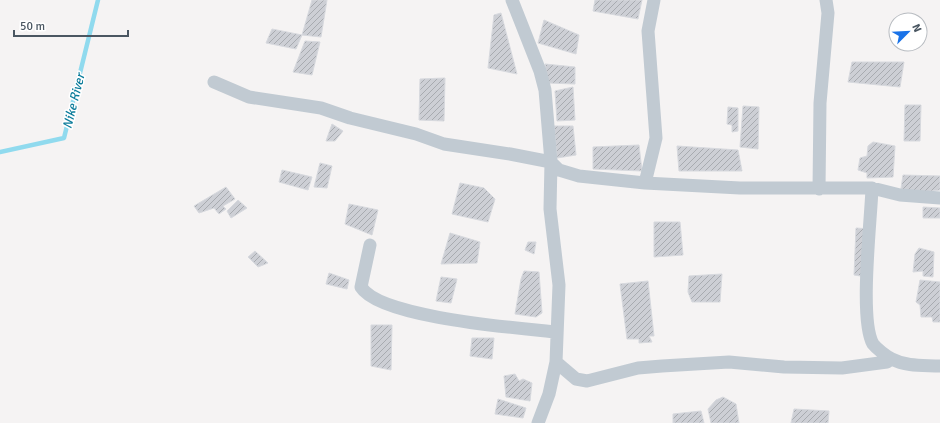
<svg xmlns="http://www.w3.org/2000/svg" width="940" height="423" font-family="Signika,sans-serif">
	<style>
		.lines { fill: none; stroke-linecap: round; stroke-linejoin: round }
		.stream { stroke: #90daee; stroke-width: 4.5 }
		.building { fill: url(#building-hatch); stroke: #d7d9de }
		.street { stroke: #c1cad2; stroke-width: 13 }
		.labels { text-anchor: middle; stroke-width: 3; stroke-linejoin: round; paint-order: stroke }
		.water-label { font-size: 13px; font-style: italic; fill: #0c7c9b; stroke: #fff }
	</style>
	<defs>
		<pattern id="building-hatch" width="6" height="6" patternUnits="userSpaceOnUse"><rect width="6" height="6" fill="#cdcfd5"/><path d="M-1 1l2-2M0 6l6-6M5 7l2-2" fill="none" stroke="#a8abb0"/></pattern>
	</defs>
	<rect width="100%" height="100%" fill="#f5f3f3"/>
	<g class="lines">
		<path class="stream" d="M0 152 64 138 98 0"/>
	</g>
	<path class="building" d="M312 0H327L321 37 302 35Z
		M595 0H642L638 19 593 11Z
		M501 13 517 74 488 68 494 15Z
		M544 20 579 35 576 54 538 43Z
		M272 29 302 35 296 49 266 43Z
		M305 41 320 42 312 75 293 72Z
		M852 62H904L900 87 848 82Z
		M545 64 575 67V84L548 83Z
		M445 78 444 121 419 120 420 79Z
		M573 87 575 120 557 121 555 91Z
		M905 105H921L920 141H904Z
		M743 106 759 107 758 149 740 147Z
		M728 107 738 108V131L732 132V125L727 124Z
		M332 124 343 131 335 141H326Z
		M554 126H573L576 155 557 158Z
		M873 142 895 146 893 177 867 178V173L858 170 860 158 867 156 868 146Z
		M639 145 642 171 593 169V147Z
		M677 146 738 150 742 171H679Z
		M320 163 332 166 327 188 314 187Z
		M282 170 312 177 308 190 279 182Z
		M903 175 940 176V190L900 195Z
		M460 183 484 188 495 199 488 222 452 214Z
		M226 187 235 199 223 206 226 209 219 214 214 208 199 213 194 206Z
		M238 200 247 208 231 218 227 211Z
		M349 204 378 210 372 235 345 224Z
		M923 207 940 208V218H923Z
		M654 222H680L683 255 654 257Z
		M856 228 870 229 867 277 854 275Z
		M450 233 480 242 477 263 441 264Z
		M528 242H536L534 254 525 250Z
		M919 248 934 252 933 277 923 276V271L913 272 915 254Z
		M255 251 268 263 258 267 248 257Z
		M524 271 539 272 542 313 536 317 515 314 521 279Z
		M329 273 349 280 347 289 326 284Z
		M722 274 720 302H692L688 292 689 276Z
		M441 277 457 279 451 303 436 301Z
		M920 280 940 282V322H933L932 317H921L920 305 916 302Z
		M648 281 654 336H649L652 342 639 343V339H627L620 284Z
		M371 325H392L391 370 371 366Z
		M472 338H494L492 359 470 356Z
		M515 374 519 381 523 379 532 383 530 401 506 397 504 376Z
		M723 397 736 404 739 423H711L708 409 716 400Z
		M498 399 526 408 523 418 495 414Z
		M794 409 829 411 828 423H791Z
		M701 411 704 423H673V414Z"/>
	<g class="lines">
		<path class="street" d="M512 0 540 71 545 90 551 162 550 209 559 285 556 362 549 394 538 423
			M214 82 249 97 321 108 350 118 416 134 444 144 510 154 551 162 559 170 579 176 645 183 740 188H872L900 195 940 198
			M645 183 656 138 648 31 654 0
			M872 188C871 220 859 320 873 344 877 349 886 356 892 359 907 367 924 365 940 366
			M819 189 820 103 828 13 826 0
			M370 245 361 287C380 318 519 328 556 332
			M556 362 576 379 587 381 638 368 662 366 729 362 784 367 842 368 887 362 891 359"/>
	</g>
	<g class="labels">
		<g class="water-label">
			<text transform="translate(73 101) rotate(-76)" y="5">Nike River</text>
		</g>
	</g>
	<g transform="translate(908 32) rotate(66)"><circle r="19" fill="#ffffff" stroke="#b7bbc0"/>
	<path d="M0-3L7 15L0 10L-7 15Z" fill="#1a73e8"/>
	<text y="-6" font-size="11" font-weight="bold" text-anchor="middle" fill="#4a5661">N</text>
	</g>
	<path d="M14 30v6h114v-6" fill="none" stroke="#4a5661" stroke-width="2"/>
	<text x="20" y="30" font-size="12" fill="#4a5661" stroke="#ffffff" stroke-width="3" paint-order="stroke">50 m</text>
</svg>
